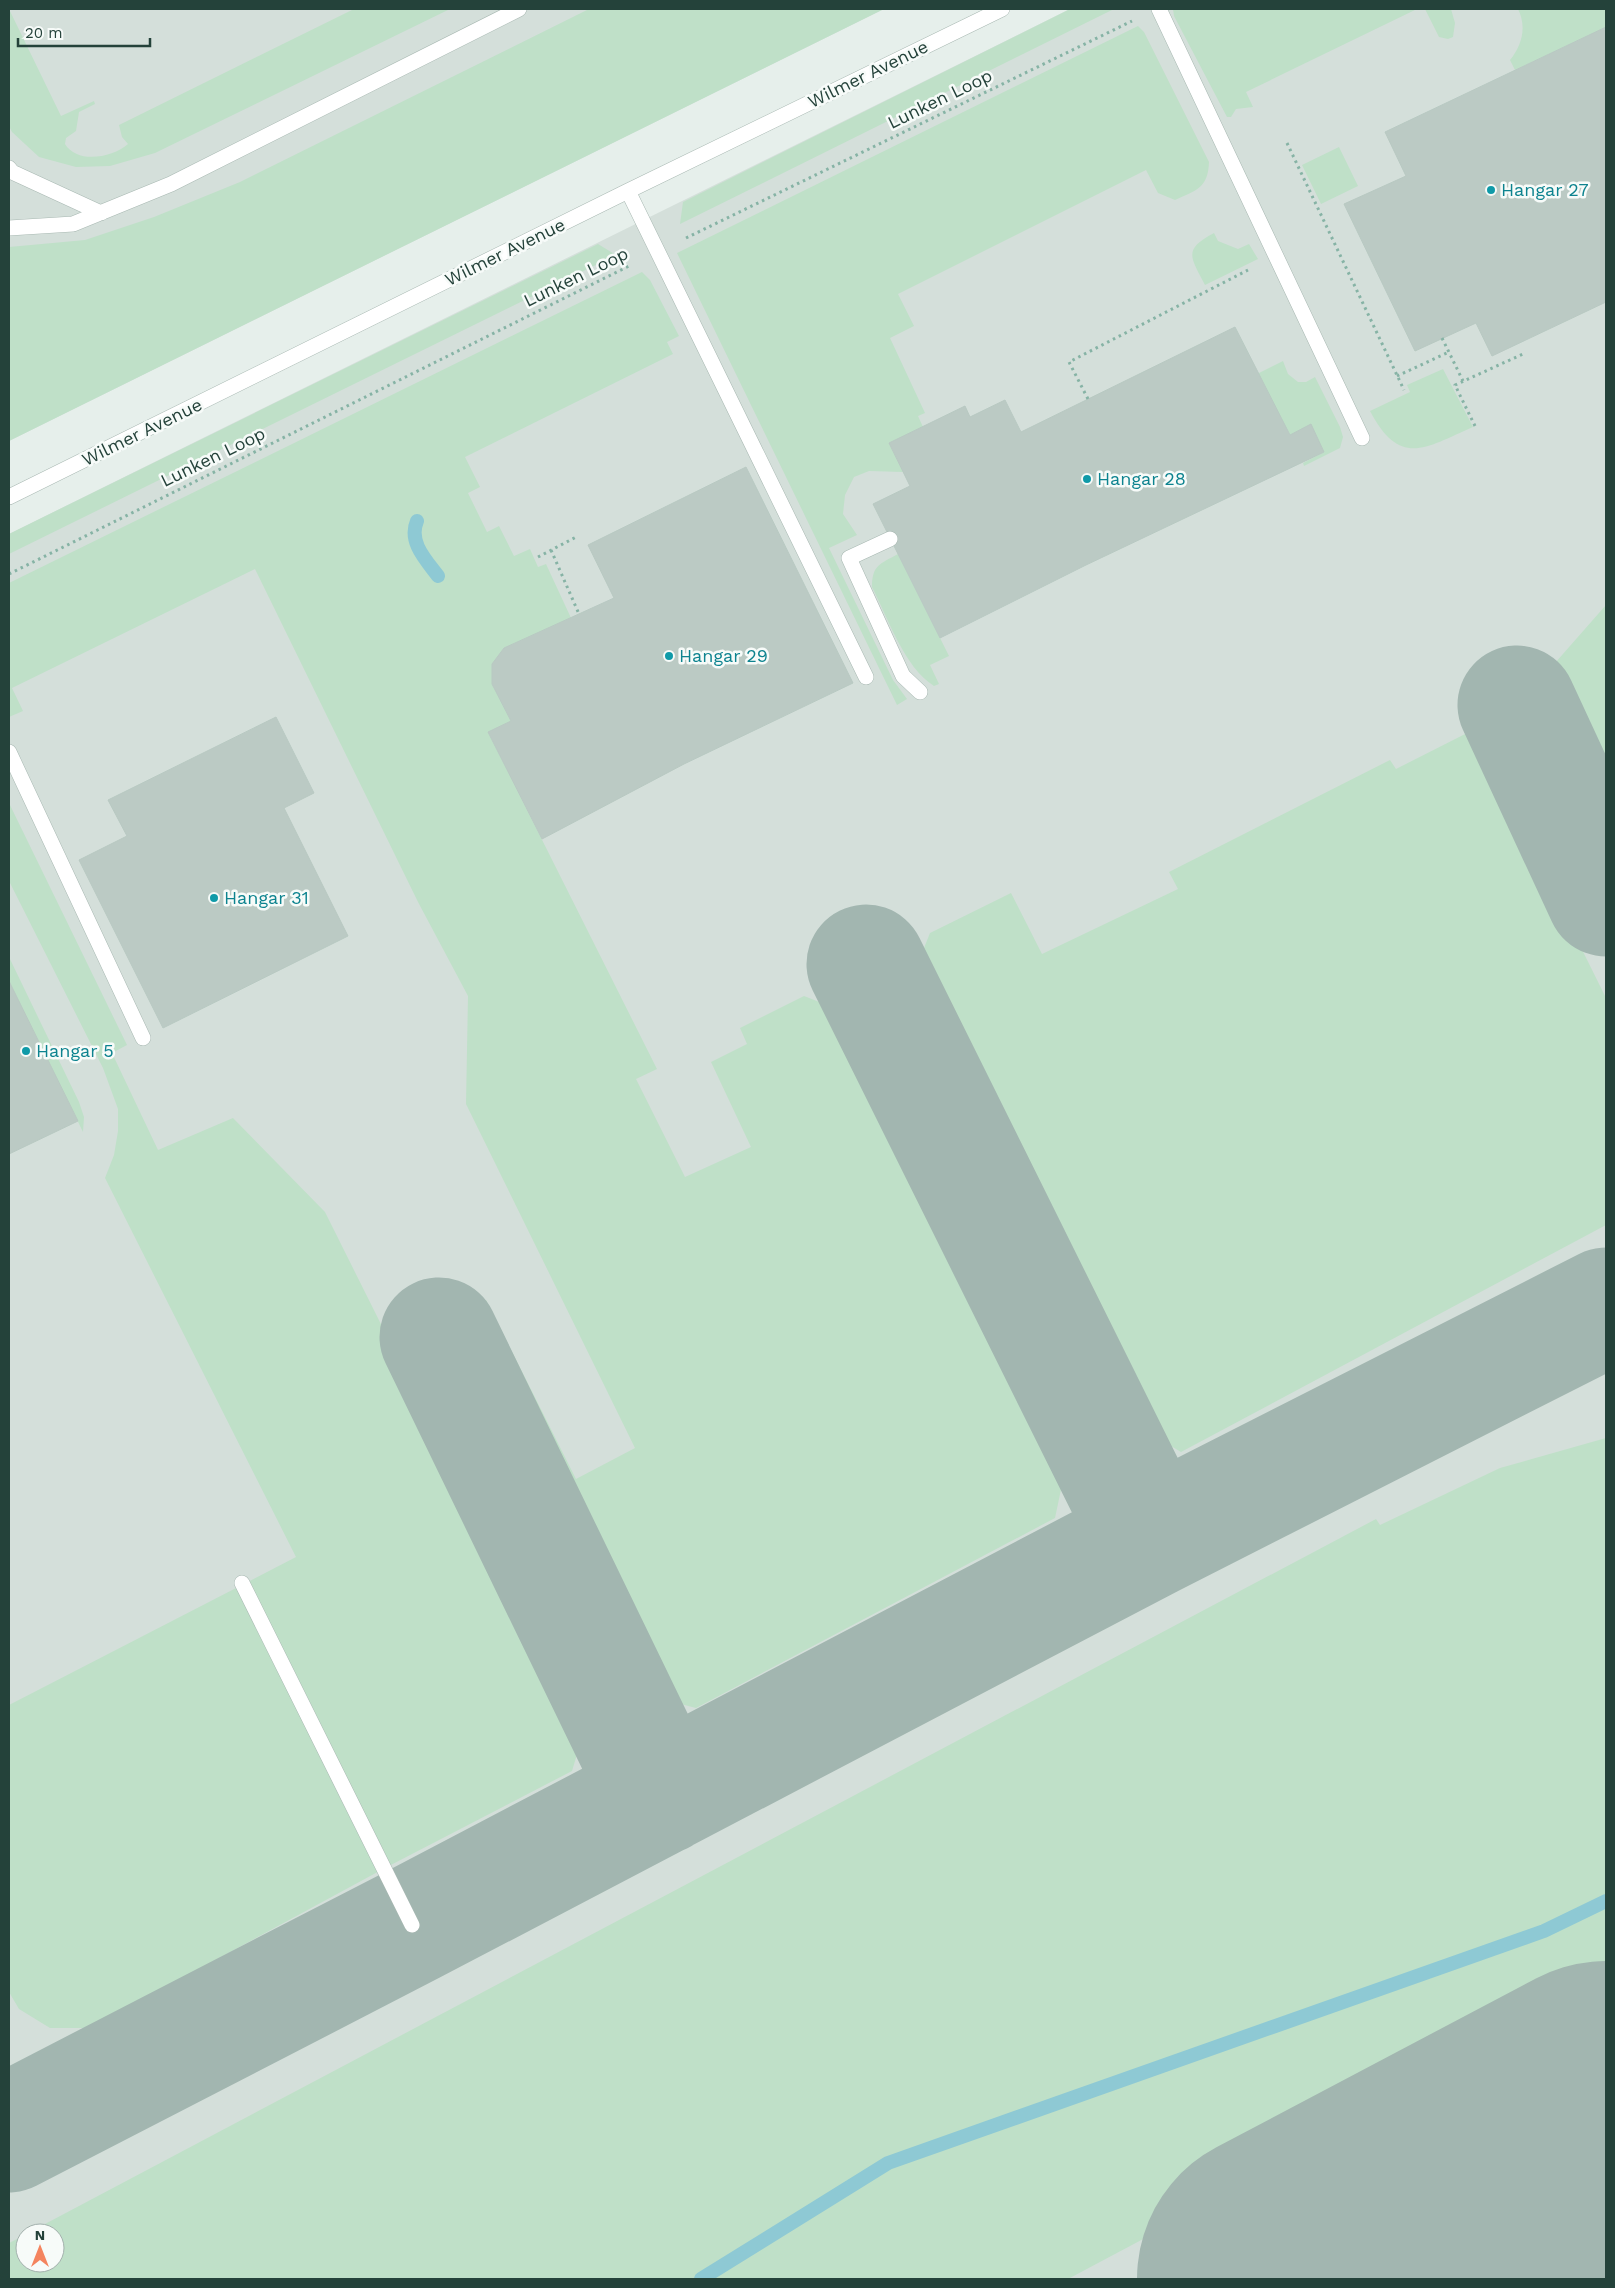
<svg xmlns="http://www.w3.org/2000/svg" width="1615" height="2288" font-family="'Work Sans',sans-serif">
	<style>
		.built { fill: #d4dfda; fill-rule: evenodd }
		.green { fill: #bfe0c8 }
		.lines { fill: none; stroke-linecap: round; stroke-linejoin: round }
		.stream { stroke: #8ec9d4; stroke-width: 14 }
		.taxiway { stroke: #a2b6b0; stroke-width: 119 }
		.runway { stroke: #a2b6b0; stroke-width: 298 }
		.building { fill: #bbcac4; stroke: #b8c9c2 }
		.minor-casing { stroke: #a8b8b2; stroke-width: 16 }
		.path { stroke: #86b3a5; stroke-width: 3; stroke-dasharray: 2.5 4; stroke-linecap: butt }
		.minor { stroke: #fff; stroke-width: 15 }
		.culture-dot { fill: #0f9aa8; stroke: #f7fbf9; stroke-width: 2 }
		.labels { text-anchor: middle; stroke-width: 5; stroke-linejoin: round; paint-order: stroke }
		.street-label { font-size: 18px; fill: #24423a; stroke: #f7fbf9 }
		.culture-label { font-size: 18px; fill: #0d838f; stroke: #f7fbf9; text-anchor: start }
	</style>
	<rect width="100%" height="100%" fill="#e6efeb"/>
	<path class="built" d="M9 9H884L9 441Z
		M1070 9H1606V2279H9V534ZM25 2233H55V2263H25Z"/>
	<path class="green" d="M9 9 61 116 94 101 95 104 79 112 76 131 66 138 65 144C77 164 112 158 128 144L122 137 119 125 354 9H450L155 153 110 166 76 167 39 157 12 132 9 126Z
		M589 9H884L9 441V247L85 240 154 217 240 182Z
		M1070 9 1112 10 680 224 683 202Z
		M1173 9H1417L1246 92 1253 107 1236 109 1231 117H1227L1174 16Z
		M1425 9H1451L1455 23 1453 37 1448 39 1439 37Z
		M1518 9H1606V27L1515 70 1510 60C1522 45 1527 27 1518 9Z
		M1138 26 1144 32 1209 162C1208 188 1197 190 1175 200L1158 193 1146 170 898 294 914 326 890 338 925 413 918 416 923 427 889 443 903 472 869 471 854 477 845 495 843 514 857 535 829 548 893 680 907 699 897 705 677 253Z
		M1339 147 1358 186 1321 204 1302 165Z
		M1214 233 1218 241 1238 249 1249 244 1258 259 1205 285C1191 257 1182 250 1214 233Z
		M598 244 616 255 9 554V534Z
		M642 272 650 280 679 336 667 342 673 354 465 457 480 487 468 493 487 532 499 526 514 556 530 549 538 567 546 564 571 618 504 648 492 664V684L511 721 488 732 657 1069 636 1079 685 1177 751 1147 711 1062 747 1044 740 1028 804 996 827 1005 1063 1480 1055 1518 696 1708 658 1698 475 1320 486 1300 576 1479 635 1448 466 1104 468 996 418 902 255 569 12 688 23 711 9 717V583Z
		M1283 361 1288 374 1298 382H1306L1315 377 1340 427 1343 437 1340 448 1304 466 1303 463 1324 452 1311 425 1290 435 1257 374Z
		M1443 369 1473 427C1425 448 1400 468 1370 411L1410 392 1407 385Z
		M898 554 949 656 930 665 939 684 934 686C904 667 888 618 872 587 872 565 880 564 898 554Z
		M1606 605V789L1548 671Z
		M1473 730 1606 998V1225L1181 1452 1149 1433 920 958 930 933 1011 893 1042 954 1178 889 1169 872 1390 760 1396 769Z
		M9 803 127 1045 112 1053 158 1150 233 1118 325 1212 584 1731 572 1771 385 1868 90 2028H50L19 2009 9 1992V1705L296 1557 105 1178 114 1155 118 1131V1109L103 1068 9 881Z
		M9 957 79 1102 84 1117 83 1132 9 981Z
		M1606 1438V1993L1068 2279H9V2243L25 2235V2263H55V2233H28L1376 1519 1380 1525 1500 1468Z
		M1606 2219V2279H1494Z"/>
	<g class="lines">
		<path class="stream" d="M417 521C408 542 426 560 438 576
			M701 2279 888 2163 1544 1931 1606 1901"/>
		<path class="taxiway" d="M1517 705 1606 897
			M866 964 1151 1538
			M439 1337 661 1795
			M9 2133 412 1925 1151 1538 1606 1307"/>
		<path class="runway" d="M1286 2279 1606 2110"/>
	</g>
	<path class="building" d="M1606 27V302L1492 356 1476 323 1415 351 1344 204 1406 176 1385 132Z
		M1235 327 1290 435 1311 424 1324 452 1086 565 940 638 873 504 910 486 889 443 965 406 970 417 1005 400 1021 432Z
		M746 467 853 683 684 764 542 839 488 732 511 721 492 684V664L504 648 614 598 588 545Z
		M276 717 314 793 284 808 348 936 163 1028 79 860 127 836 108 800Z
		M9 981 78 1121 9 1154Z"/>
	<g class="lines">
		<g class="minor-casing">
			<path id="minor" d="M1159 9 1362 438
				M9 168 12 172 101 213
				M628 191 866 677
				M9 228 73 224 171 184 519 9
				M9 497 628 191 1002 9
				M890 539 849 558 903 676 920 692
				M9 752 143 1038
				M242 1583 412 1925"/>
		</g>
		<path class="path" d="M1287 143 1404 390
			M686 238 1132 21
			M1442 338 1463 381
			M1397 376 1449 352
			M1088 399 1069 362 1248 270
			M1475 426 1455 385 1523 354
			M551 550 579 614
			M538 557 578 536
			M9 574 631 265"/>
		<use href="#minor" class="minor"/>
	</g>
	<g class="culture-dot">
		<circle cx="1491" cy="190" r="5"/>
		<circle cx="1087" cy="479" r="5"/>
		<circle cx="669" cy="656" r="5"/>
		<circle cx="214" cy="898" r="5"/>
		<circle cx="26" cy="1051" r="5"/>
	</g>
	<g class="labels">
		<g class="street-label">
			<text transform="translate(868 74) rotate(-26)" y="6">Wilmer Avenue</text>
			<text transform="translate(940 99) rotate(-26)" y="6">Lunken Loop</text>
			<text transform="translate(505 252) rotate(-26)" y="6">Wilmer Avenue</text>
			<text transform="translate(576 277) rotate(-26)" y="6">Lunken Loop</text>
			<text transform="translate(142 432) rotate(-26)" y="6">Wilmer Avenue</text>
			<text transform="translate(213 457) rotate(-26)" y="6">Lunken Loop</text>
		</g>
		<g class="culture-label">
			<text x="1501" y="196">Hangar 27</text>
			<text x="1097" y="485">Hangar 28</text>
			<text x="679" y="662">Hangar 29</text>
			<text x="224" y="904">Hangar 31</text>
			<text x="36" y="1057">Hangar 5</text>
		</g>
	</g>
	<rect width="1615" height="2288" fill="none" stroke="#24423a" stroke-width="20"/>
	<g transform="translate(40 2248)"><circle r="24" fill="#f7fbf9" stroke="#a3b1ad"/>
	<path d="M0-4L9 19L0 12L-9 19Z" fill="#f4845f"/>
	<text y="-8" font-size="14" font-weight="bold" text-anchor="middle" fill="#24423a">N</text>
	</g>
	<path d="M18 38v8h132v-8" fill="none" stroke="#24423a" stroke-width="2.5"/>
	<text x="25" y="38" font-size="15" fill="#24423a" stroke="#f7fbf9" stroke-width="4" paint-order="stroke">20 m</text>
</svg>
